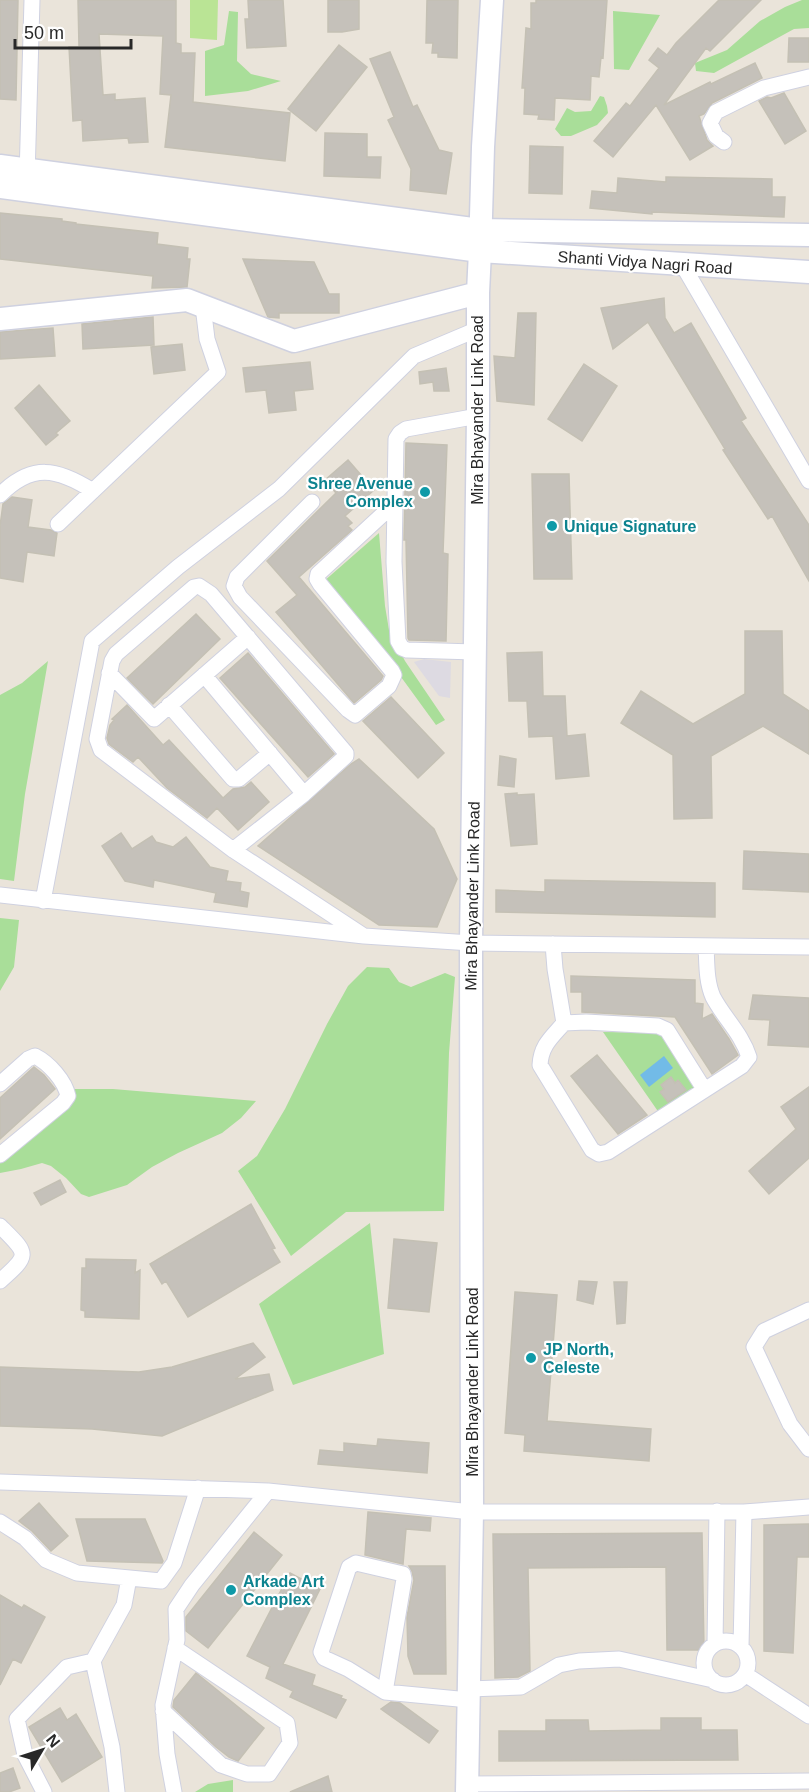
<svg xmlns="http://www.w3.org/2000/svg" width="809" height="1792" font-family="Arial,sans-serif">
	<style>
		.industrial { fill: #dddae2 }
		.green { fill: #a9de99 }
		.pitch { fill: #bae495 }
		.water { fill: #72bbe7 }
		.building { fill: #c5c1ba; stroke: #c4c0b4; stroke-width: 1.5 }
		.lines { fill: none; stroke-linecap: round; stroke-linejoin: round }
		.street-casing { stroke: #cfd1e0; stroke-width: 17 }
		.secondary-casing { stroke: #cfd1e0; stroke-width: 25 }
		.street { stroke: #fff; stroke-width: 15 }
		.secondary { stroke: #fff; stroke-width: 22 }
		.culture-dot { fill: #0f9aa8; stroke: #fff; stroke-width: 2 }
		.labels { text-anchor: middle; stroke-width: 4.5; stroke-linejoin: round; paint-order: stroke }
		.street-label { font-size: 16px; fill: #282828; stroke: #fff }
		.culture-label { font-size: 16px; font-weight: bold; fill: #0d838f; stroke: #fff; text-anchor: start }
	</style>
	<rect width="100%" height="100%" fill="#eae4da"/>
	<path class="industrial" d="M424 659 451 662 450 698 439 696 414 662Z"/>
	<path class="green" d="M802 0H809V28L794 29 714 73 696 71 695 63 727 50 760 21 785 7Z
		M229 11 238 12 237 61 251 74 281 81 248 91 205 96V51L224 45Z
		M613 11 660 15 629 70 614 69Z
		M600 96 604 97 607 106 608 113 597 125 571 136H561L555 129 567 108 575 112 591 111Z
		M379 533 385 606 389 630 405 661 445 720 436 725 377 644 323 582Z
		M48 661 25 794 14 881 0 879V695L22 683Z
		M0 918 19 920 14 967 0 991Z
		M367 967 389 968 399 982 411 987 445 973 455 977 449 1053 444 1211 346 1212 291 1256 238 1171 257 1156 285 1109 327 1024 348 986Z
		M603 1032 666 1033 711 1093 664 1120Z
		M73 1089H113L256 1101 241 1118 222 1133 178 1153 152 1167 127 1185 89 1197 81 1194 66 1178 51 1166 42 1163 21 1169 0 1173V1156Z
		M370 1223 384 1354 293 1385 259 1304Z
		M233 1780V1792H195L208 1784Z"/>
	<path class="pitch" d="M190 0H218L217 40 190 38Z"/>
	<path class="water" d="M664 1056 673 1068 649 1087 640 1075Z"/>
	<path class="building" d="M0 0H18L16 100 0 99Z
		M78 0H176V43L181 44V53H195L193 102 290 113 285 161 165 147 171 95 160 94 163 36 99 34 103 95 115 94V100L145 98 148 142 129 143 128 138 83 141 82 120 73 121 69 47H79Z
		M248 0H283L286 46 247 48 245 19H249Z
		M328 0H359V29L342 32H328Z
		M427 0H458L457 58 438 57V53H432L433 43H426Z
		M536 0H607L603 58 601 57 599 77 591 76 590 100 555 98 554 120 538 119 539 115 524 114 525 88H522L526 28 531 29V3H536Z
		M719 0H761L710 51 706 48 664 105 710 82 711 84 755 63 762 78 712 103 704 114 699 116 707 140 713 146 690 160 656 105 613 157 594 141 626 103 630 106 659 68 649 60 658 48 667 55 676 43Z
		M789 38H809V62H788Z
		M339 45 367 67 316 131 288 109Z
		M390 52 413 107 417 105 439 150 452 153 446 194 410 190 411 169 388 120 394 117 370 59Z
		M784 93 806 131 785 144 759 101 767 97 771 98Z
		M325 133 367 134V157H381L380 178 324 176Z
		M530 146 563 147 562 194 529 193Z
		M666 177 772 179V197H785L784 217 652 212V214L590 208 592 191 617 193 618 178 666 182Z
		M0 213 62 219V221L76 223V224L158 233 157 244 188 248 187 259H190L187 287 152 288 153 276 0 259Z
		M243 259 314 262 329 294H339V313H279V318L268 317Z
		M664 298 665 318 674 333 691 323 746 418 741 421 809 525V581L772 516 768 519 723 450 725 449 648 322 613 349 601 308Z
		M518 313H536L534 405 497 401 494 356 515 358Z
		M153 317 154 345 83 349 82 324Z
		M53 328 55 356 0 359V332Z
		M182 344 185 370 154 374 151 347Z
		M310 362 313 389 294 391 296 410 269 413 266 390 246 392 243 368Z
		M584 364 617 386 582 441 548 419Z
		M446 368 449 391H434L433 382 420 384 419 372Z
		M39 385 70 421 56 433 58 435 46 445 15 408Z
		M406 443 447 445 443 553 448 554 446 641 409 640 408 638 406 540H404Z
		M348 460 374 490 345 516 352 523 348 526 352 530 299 577 383 676 381 680 354 703 276 612 297 595 267 561 336 493 325 480Z
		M532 474H569L572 579H534Z
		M12 497 32 500 28 527 51 530 57 533 54 556 27 552 23 582 0 578V526L3 504Z
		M196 614 220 639 153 704 127 678Z
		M745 631H782L783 694 809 711V754L763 726 711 756 712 818 674 819 673 755 621 723 641 691 693 724 745 694Z
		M542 652 543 696H565L567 736 585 734 589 776 556 779 553 736 529 737 527 701H509L507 653Z
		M248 653 334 754 308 777 220 678Z
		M391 697 444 753 418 778 363 721Z
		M127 705 163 745 169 740 223 798 233 789 245 787 251 782 269 802 238 830 217 808 207 818 167 788 138 757 133 762 109 744 107 738 110 725 114 720 112 719Z
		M500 756 516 759 514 787 498 785Z
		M359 759 434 829 457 879 437 927 379 925 258 846 351 764Z
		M517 793V795L534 794 537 844 511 846 505 794Z
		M121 833 132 849 152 836 156 842 173 847 186 837 210 867 228 871 226 881 241 883 240 891 249 893 247 907 214 902 216 893 154 880 153 887 125 881 102 846Z
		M744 851 809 854V892L743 889Z
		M545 880 715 883V917L496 912V890L545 892Z
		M571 976 695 980V1003L703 1004 702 1019 712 1014 729 1039 738 1055 712 1074 675 1017 582 1012V992H571Z
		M753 995 809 998V1047L768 1045 770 1020 749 1019Z
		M597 1055 647 1115 618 1134 571 1076Z
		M34 1067 44 1075 55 1089 0 1139V1098Z
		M671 1077 675 1083 678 1080 686 1090 668 1102 660 1092 664 1089 661 1085Z
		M809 1087V1158L769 1194 749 1171 796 1129 781 1107Z
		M60 1180 66 1192 41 1205 34 1193Z
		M251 1204 275 1248 272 1249 280 1262 188 1317 166 1281 162 1284 150 1264Z
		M394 1239 437 1243 429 1312 388 1308Z
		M86 1259 136 1260 135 1273 140 1270 139 1319 85 1317V1311L81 1310 82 1268H86Z
		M579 1281 597 1282 593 1304 577 1300Z
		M614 1282H627L625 1323 617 1324Z
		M515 1292 557 1295 547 1421 651 1429 649 1461 524 1451 525 1435 505 1433Z
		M253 1343 265 1357 235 1379 269 1374 273 1390 162 1436 92 1429 0 1426V1367L139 1372 172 1367Z
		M378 1439 429 1443 427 1473 318 1464 320 1450 344 1452V1443L377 1446Z
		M39 1503 68 1536 51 1551 32 1531 19 1521Z
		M368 1512 431 1518 430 1531 406 1529 403 1564 365 1555Z
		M76 1519H145L163 1561 162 1563 87 1561Z
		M809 1524V1557H797L793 1653 764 1651V1525Z
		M254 1532 282 1555 208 1648 186 1631V1617Z
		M702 1533 704 1650H667L666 1567 528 1568 530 1671 518 1677 495 1678 493 1534Z
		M409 1566H445L446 1674H414L408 1656 407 1617 414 1580 412 1571Z
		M290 1573 320 1589 283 1664 315 1675 312 1685 342 1696 341 1698 346 1700 336 1718 290 1697 293 1691 266 1678 270 1667 247 1656Z
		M0 1595 22 1608 24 1605 45 1617 21 1663 13 1659 0 1685Z
		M196 1673 264 1728 238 1761 229 1757 216 1747 173 1707 174 1700Z
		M391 1702 400 1703 438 1731 429 1743 381 1709Z
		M60 1708 67 1720 76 1714 102 1757 62 1782 29 1727Z
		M661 1718H701V1730H737L738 1760 499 1761V1731H546V1720H588L589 1731 661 1730Z
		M13 1768 20 1788 9 1792H0V1773Z
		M328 1776 332 1792H290Z"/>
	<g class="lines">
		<g class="street-casing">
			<path id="street" d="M724 142 716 136 710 123 716 112 764 88 809 77
				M27 177 32 0
				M682 264 809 481
				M0 495C32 463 57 468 93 491
				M312 502 237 577 234 586 240 597 348 710 355 715 389 686 394 675 392 671 320 584 317 579 318 574 395 503
				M58 524 218 372 207 339 203 306
				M475 652 407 650 402 648 398 641 394 562 396 439 400 433 406 429 478 416
				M109 673 154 719 248 637
				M204 675 304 794 233 850
				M169 705 233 779H239L270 753
				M304 794 346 756V753L211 594 199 586 194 587 116 654 112 661 97 739 101 750 233 850 364 936
				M0 895 364 936 471 943 809 947
				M43 901 92 641 178 567 279 489 414 356 478 329
				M553 944 555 969 564 1023
				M0 1084 28 1059 35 1056C49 1063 65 1081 68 1096L63 1103 0 1155
				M704 1089 667 1030 658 1026 586 1022 564 1023C552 1037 541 1045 540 1065L592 1150 599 1154 608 1152 742 1066 749 1057C742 1034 724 1018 713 997 706 981 707 963 706 946
				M0 1226C28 1254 31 1254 0 1281
				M809 1310 764 1331 754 1347 790 1424 809 1449
				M0 1482 268 1491 472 1512H744L809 1507
				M0 1522 25 1538 46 1560 77 1573 161 1581 174 1563 198 1488
				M704 1663a22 22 0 1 1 44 0a22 22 0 1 1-44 0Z
				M715 1644 717 1511
				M741 1647 744 1512
				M745 1674 809 1716
				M469 1689 521 1687 559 1665 579 1661 619 1659 713 1680
				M385 1692 404 1579 403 1574 356 1563 349 1567 321 1652 324 1658 348 1669 385 1692 469 1700
				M163 1711 221 1765 247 1774H269L290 1743 287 1723 175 1648
				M468 1784 809 1781
				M44 1792 25 1755 17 1719 67 1667 93 1661
				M117 1792 112 1747 93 1661 124 1605 129 1578
				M174 1792 167 1754 163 1705 177 1640 176 1609 192 1585 268 1491"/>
		</g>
		<g class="secondary-casing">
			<path id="secondary" d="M0 166 480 230 809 235
				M0 187 480 251 809 272
				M0 319 187 300 294 341 478 293
				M467 1792 472 1512 471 943 478 416V293L480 251 483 147 492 0"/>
		</g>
		<use href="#street" class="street"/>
		<use href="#secondary" class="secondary"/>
	</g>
	<g class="culture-dot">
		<circle cx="425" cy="492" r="6"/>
		<circle cx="552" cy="526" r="6"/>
		<circle cx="531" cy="1358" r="6"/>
		<circle cx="231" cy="1590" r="6"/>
	</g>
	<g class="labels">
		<g class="street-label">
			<text transform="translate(645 262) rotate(4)" y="6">Shanti Vidya Nagri Road</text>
			<text transform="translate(477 410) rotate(-90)" y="6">Mira Bhayander Link Road</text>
			<text transform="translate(472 896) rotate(-89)" y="6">Mira Bhayander Link Road</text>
			<text transform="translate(472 1382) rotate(-90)" y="6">Mira Bhayander Link Road</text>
		</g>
		<g class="culture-label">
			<text x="413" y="489" text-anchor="end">Shree Avenue<tspan x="413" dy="18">Complex</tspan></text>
			<text x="564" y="532">Unique Signature</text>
			<text x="543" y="1355">JP North,<tspan x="543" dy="18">Celeste</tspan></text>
			<text x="243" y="1587">Arkade Art<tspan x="243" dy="18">Complex</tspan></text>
		</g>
	</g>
	<g transform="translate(42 1750) rotate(51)" stroke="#ffffff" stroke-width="4.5" paint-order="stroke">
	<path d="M0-4.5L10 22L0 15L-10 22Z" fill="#282828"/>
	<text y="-9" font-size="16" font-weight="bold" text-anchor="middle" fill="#282828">N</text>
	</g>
	<path d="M15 39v9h116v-9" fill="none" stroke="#282828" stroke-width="3"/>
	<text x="24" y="39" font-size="18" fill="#282828" stroke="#ffffff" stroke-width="4.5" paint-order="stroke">50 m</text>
</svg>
